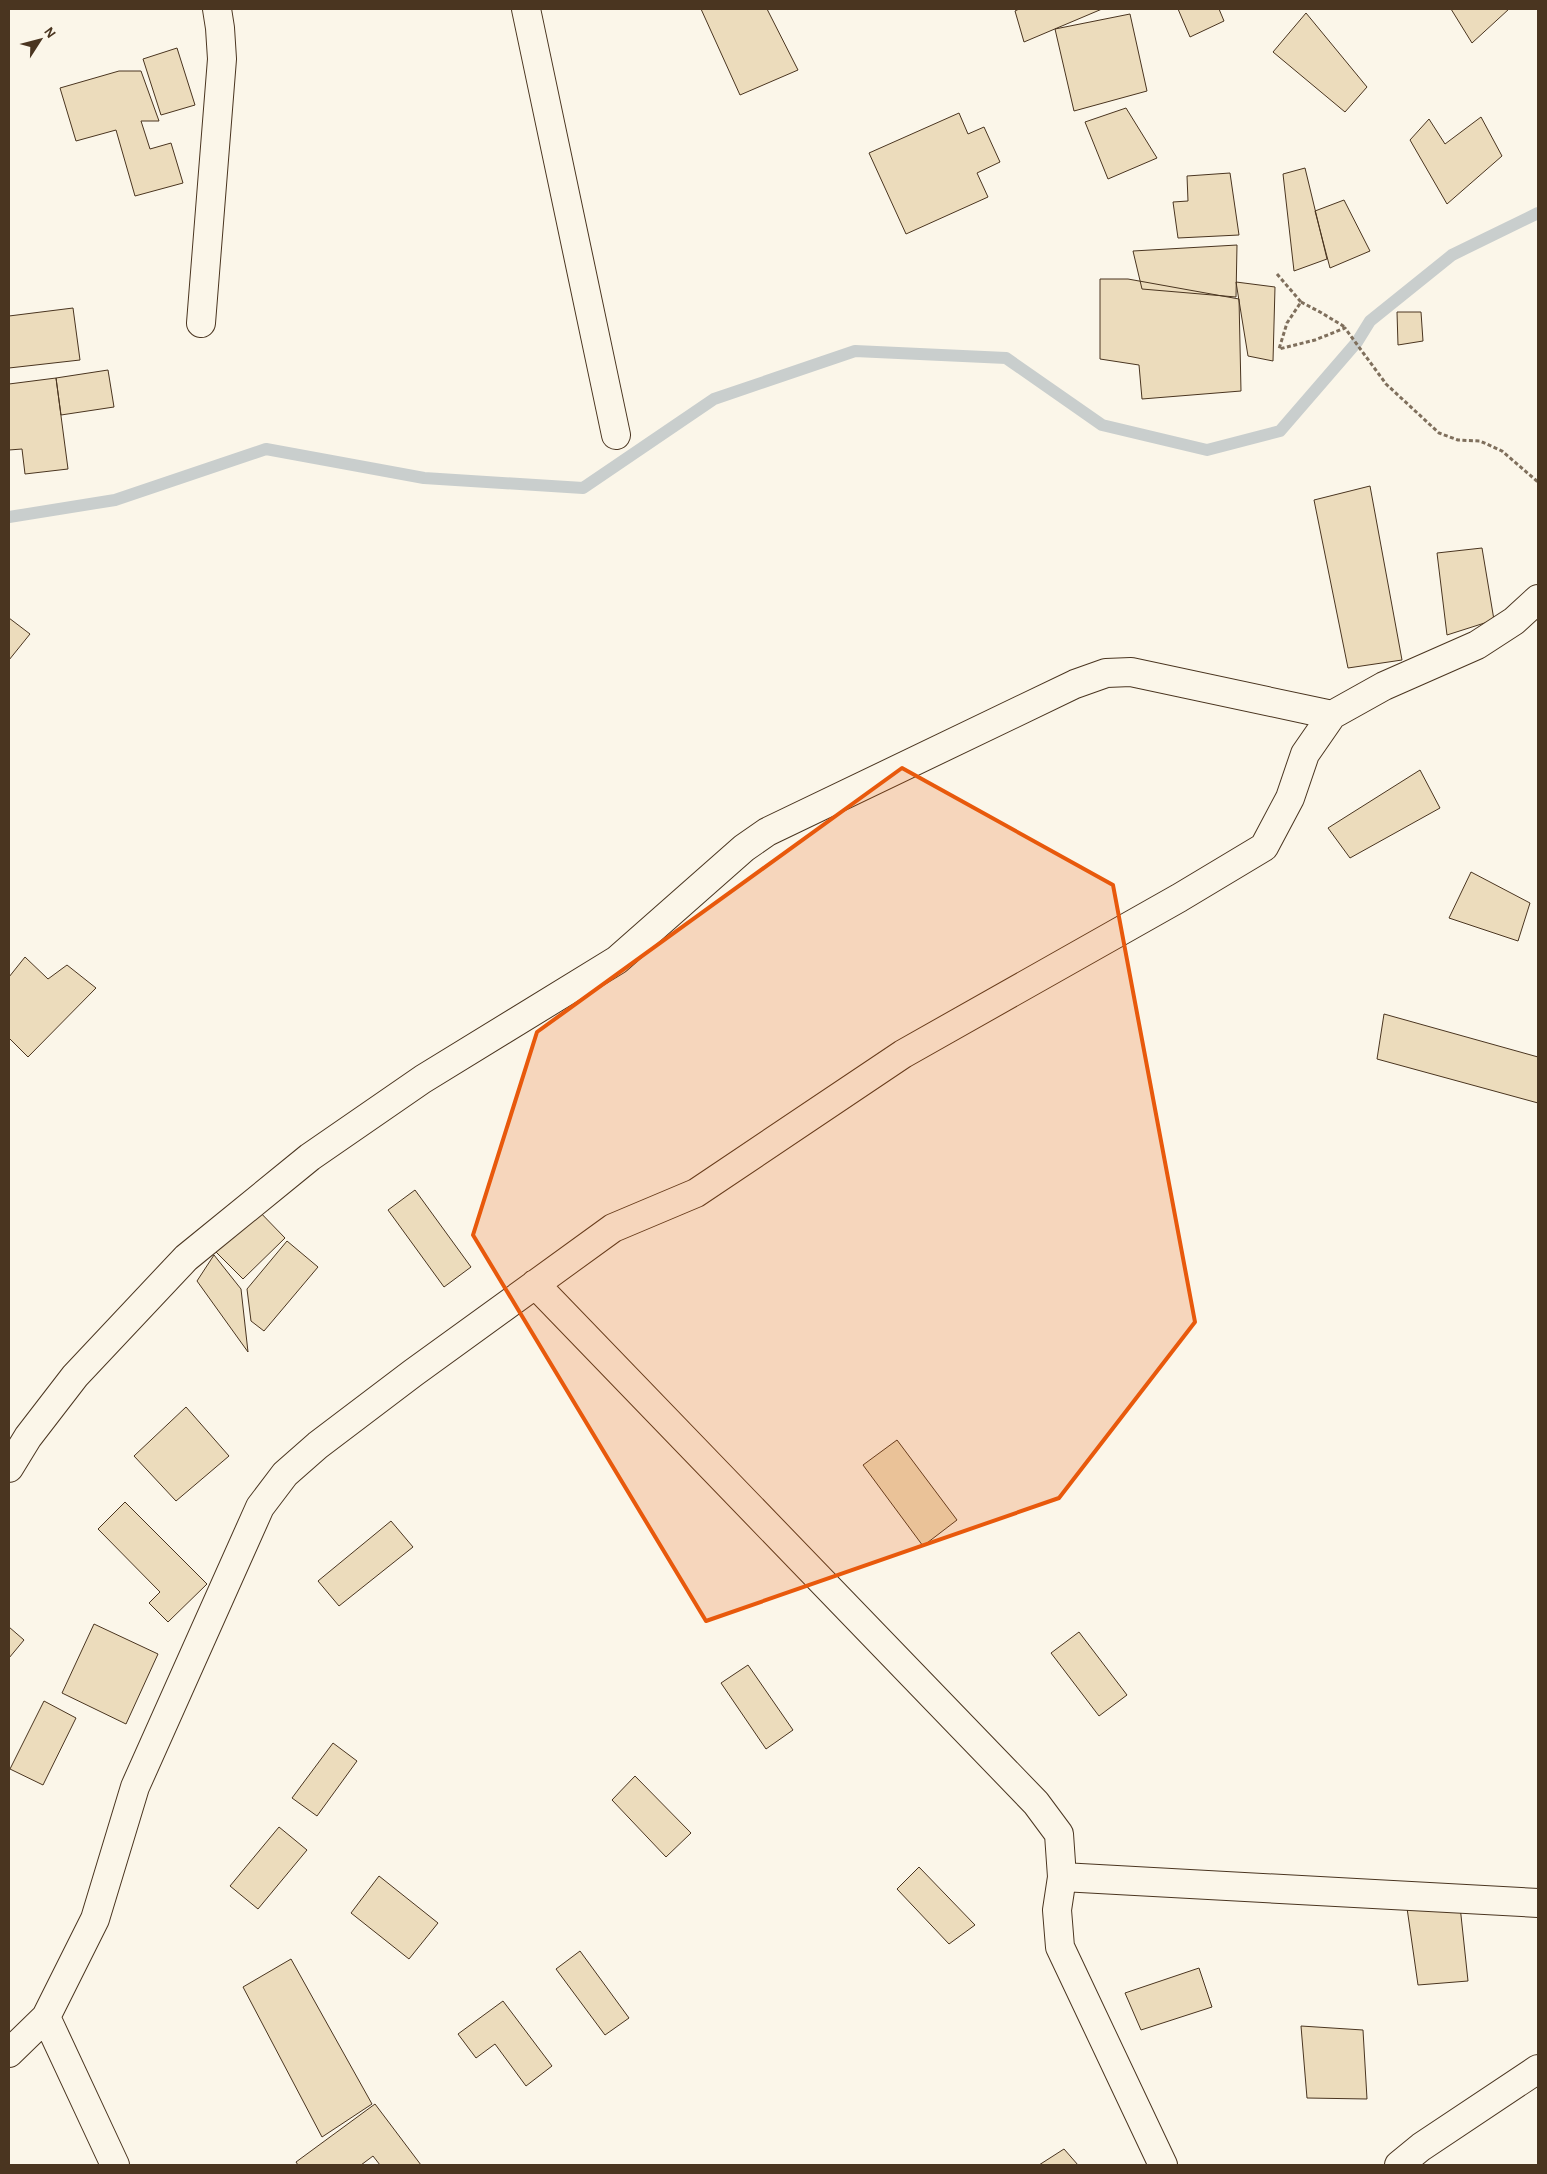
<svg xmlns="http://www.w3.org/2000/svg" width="1547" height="2174" font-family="'Alegreya Sans',sans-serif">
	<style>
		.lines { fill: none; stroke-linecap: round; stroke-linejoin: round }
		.stream { stroke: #c9cecd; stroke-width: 12 }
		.building { fill: #ecdcbc; stroke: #4a3520 }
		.minor-casing { stroke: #4a3520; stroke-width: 30 }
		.path { stroke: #7f6f5c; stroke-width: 3; stroke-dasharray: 4 2.5; stroke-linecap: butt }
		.minor { stroke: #fbf6e9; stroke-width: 28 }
		.marked { fill: #e8590c; fill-opacity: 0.2; stroke: #e8590c; stroke-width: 4; stroke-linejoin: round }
	</style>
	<rect width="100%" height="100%" fill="#fbf6e9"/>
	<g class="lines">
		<path class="stream" d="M9 517 115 500 266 449 424 478 583 488 714 399 855 351 1006 358 1102 425 1207 450 1280 431 1357 342 1370 321 1452 255 1538 213"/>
	</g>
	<path class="building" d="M701 9H767L798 70 740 95Z
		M1019 9H1102L1024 42 1015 11Z
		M1178 9H1219L1224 21 1190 37Z
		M1451 9H1509L1472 43Z
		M1306 13 1367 87 1345 112 1273 52Z
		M1130 14 1147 91 1074 111 1055 29Z
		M177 48 195 105 161 115 143 59Z
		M119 71H141L159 121H141L150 149 171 143 183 183 135 196 116 130 76 141 60 88Z
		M1126 108 1157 158 1108 179 1085 122Z
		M959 113 968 134 984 127 1000 162 977 173 988 197 906 234 869 153Z
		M1481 117 1502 156 1447 204 1410 140 1429 119 1445 144Z
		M1305 168 1327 259 1294 271 1283 174Z
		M1230 173 1239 235 1178 238 1173 202 1188 201 1187 176Z
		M1344 200 1370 251 1330 268 1315 211Z
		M1237 245 1236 297 1142 289 1133 251Z
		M1100 279H1128L1239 299 1241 391 1142 399 1139 365 1100 359Z
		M1236 282 1275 287 1273 361 1248 356Z
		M73 308 80 360 9 368V316Z
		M1397 312H1421L1423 341 1398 345Z
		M108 370 114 407 61 415 56 378Z
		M56 378 68 469 25 474 22 449 9 450V384Z
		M1370 486 1402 660 1348 668 1314 500Z
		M1482 548 1494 620 1447 635 1437 553Z
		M9 618 30 634 9 660Z
		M1420 770 1440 808 1350 858 1328 828Z
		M1471 872 1530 903 1518 941 1449 918Z
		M25 957 48 979 67 965 96 988 28 1057 9 1038V977Z
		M1384 1014 1538 1057V1103L1377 1059Z
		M415 1190 471 1267 444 1287 388 1210Z
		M254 1206 285 1238 243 1279 211 1247Z
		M287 1241 318 1267 264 1331 251 1321 247 1289Z
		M214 1255 241 1289 248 1352 197 1281Z
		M186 1407 229 1456 176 1501 134 1456Z
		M897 1440 957 1520 923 1546 863 1465Z
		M125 1502 207 1584 168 1622 149 1603 160 1592 98 1529Z
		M391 1521 413 1547 339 1606 318 1581Z
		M94 1624 158 1654 126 1724 62 1693Z
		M9 1627 24 1640 9 1658Z
		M1079 1632 1127 1695 1099 1716 1051 1653Z
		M748 1665 793 1730 766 1749 721 1683Z
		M44 1701 76 1718 43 1785 10 1769Z
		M333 1743 357 1761 317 1816 292 1798Z
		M635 1776 691 1833 666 1857 612 1800Z
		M279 1827 307 1850 258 1909 230 1886Z
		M919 1867 975 1925 949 1944 897 1889Z
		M379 1876 438 1923 409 1959 351 1913Z
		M1460 1906 1468 1981 1418 1985 1407 1908Z
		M580 1951 629 2018 605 2035 556 1969Z
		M291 1959 372 2104 322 2137 243 1987Z
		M1199 1968 1212 2007 1141 2030 1125 1993Z
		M503 2001 552 2066 526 2086 495 2044 476 2058 458 2034Z
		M1301 2026 1363 2030 1367 2099 1307 2098Z
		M375 2104 421 2165H380L373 2156 361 2165H298L296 2162Z
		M1064 2149 1078 2165H1039Z"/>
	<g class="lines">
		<g class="minor-casing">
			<path id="minor" d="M526 9 616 435
				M201 323 222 59 220 28 217 9
				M535 1284 1036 1803 1059 1834 1062 1877 1057 1910 1060 1947 1163 2165
				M9 1468 28 1437 75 1376 186 1258 310 1157 423 1079 617 960 744 848 767 832 1075 684 1106 673 1131 672 1332 715
				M1062 1877 1538 1903
				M46 2017 115 2165
				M9 2053 46 2017 95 1919 135 1787 260 1507 285 1474 318 1445 413 1373 613 1228 696 1193 903 1054 1179 898 1264 847 1290 798 1305 754 1332 715 1384 686 1477 645 1514 621 1538 599
				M1399 2165 1421 2147 1538 2069"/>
		</g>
		<path class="path" d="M1277 274 1301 302 1287 323 1279 349 1315 340 1345 328 1386 384 1439 433 1458 440 1480 441 1502 451 1538 482
			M1301 302 1320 312 1345 327"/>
		<use href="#minor" class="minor"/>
	</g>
	<path class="marked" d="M902 768 1113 885 1195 1322 1059 1498 706 1621 473 1235 537 1032Z"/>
	<rect width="1547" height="2174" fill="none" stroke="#4a3520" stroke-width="20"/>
	<g transform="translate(40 40) rotate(54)" stroke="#fbf6e9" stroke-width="4" paint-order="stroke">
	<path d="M0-4L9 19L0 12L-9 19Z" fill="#4a3520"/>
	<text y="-8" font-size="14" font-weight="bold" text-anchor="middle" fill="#4a3520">N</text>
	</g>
</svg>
